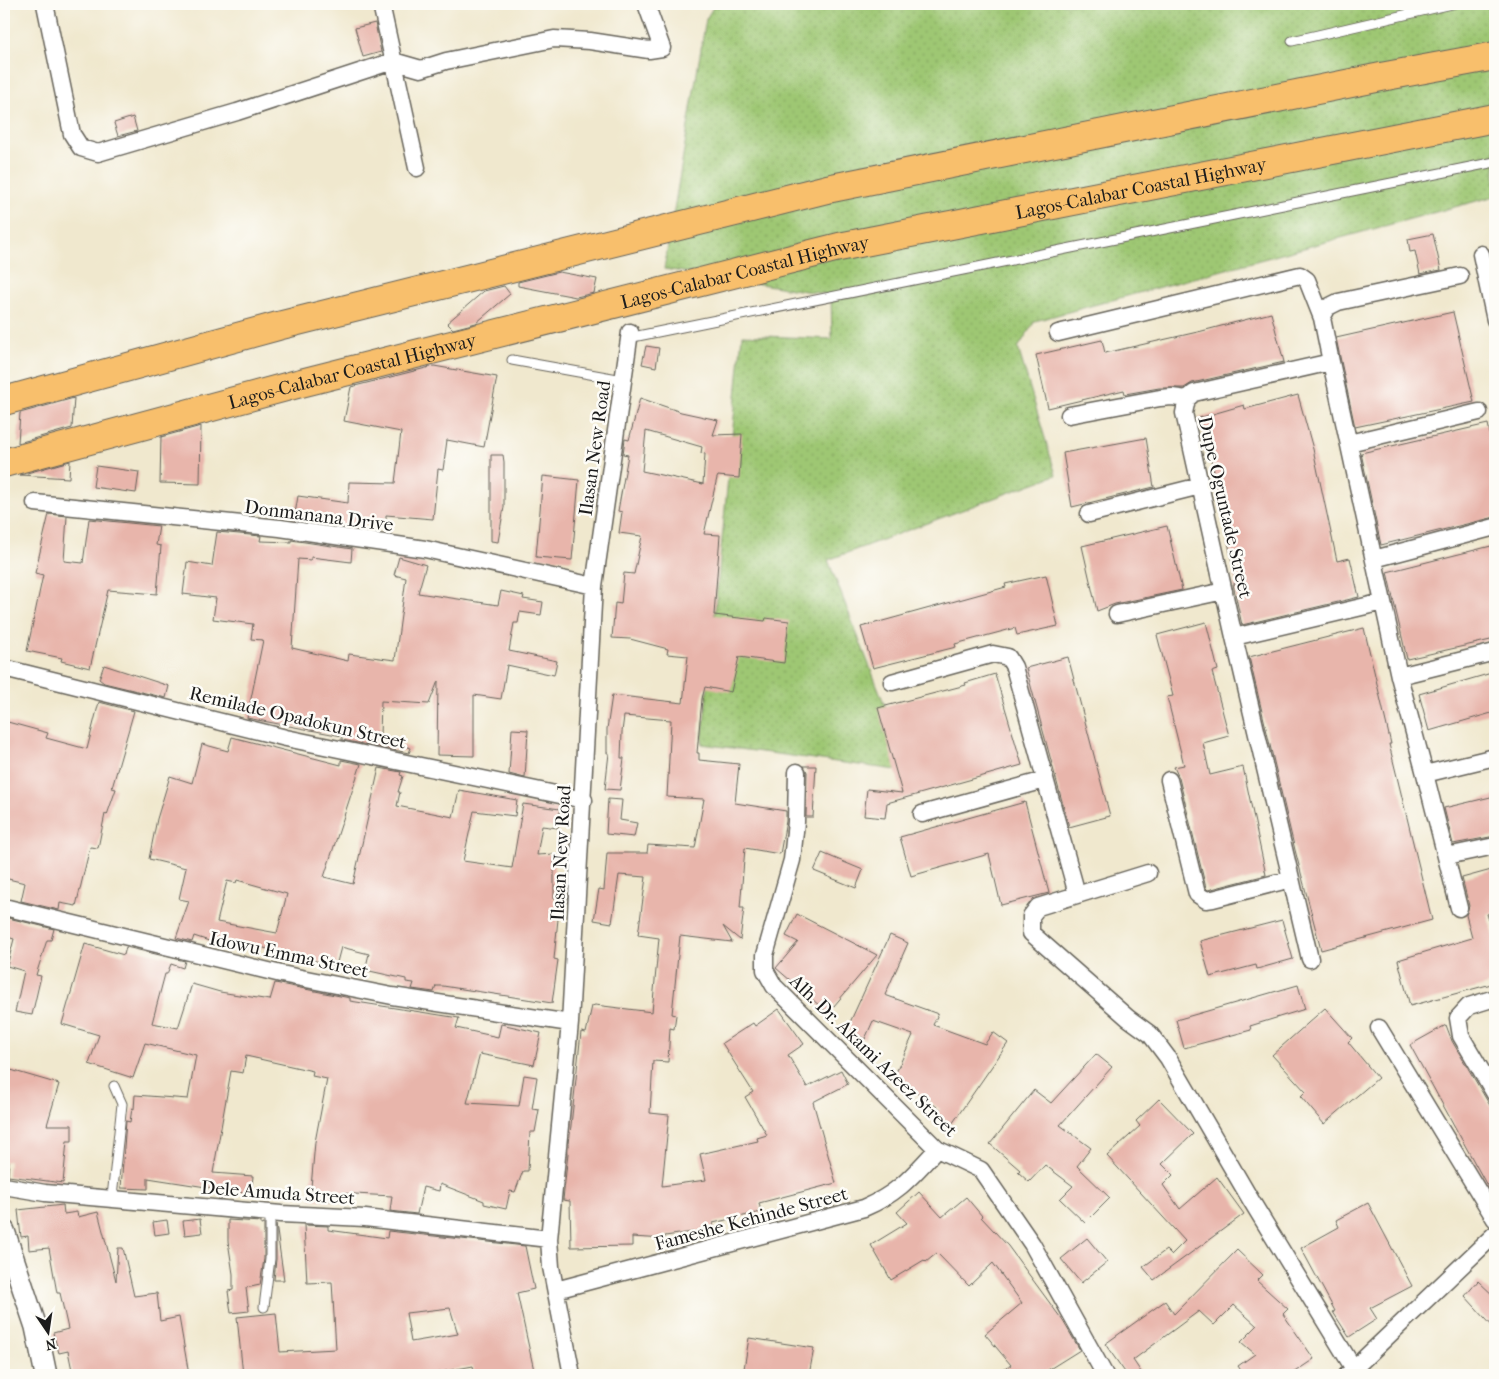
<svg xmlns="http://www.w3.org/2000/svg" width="1499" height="1379" font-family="'IM FELL French Canon',serif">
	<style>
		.grass { fill: url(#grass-dots); stroke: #5d7248 }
		.building { fill: #e8b5ab; fill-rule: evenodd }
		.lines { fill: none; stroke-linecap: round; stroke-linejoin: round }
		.service-casing { stroke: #66635a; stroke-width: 11 }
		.minor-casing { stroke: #66635a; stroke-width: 19 }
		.tertiary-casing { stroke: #66635a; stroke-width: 24 }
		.trunk-casing { stroke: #66635a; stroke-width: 30 }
		.service { stroke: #fff; stroke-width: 9 }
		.minor { stroke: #fff; stroke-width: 16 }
		.tertiary { stroke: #fff; stroke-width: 21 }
		.trunk { stroke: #f8bf6c; stroke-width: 28 }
		.labels { text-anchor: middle; stroke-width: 5; stroke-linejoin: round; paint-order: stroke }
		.street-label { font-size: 19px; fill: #1c1c1c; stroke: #fdfcf7 }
	</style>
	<defs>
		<pattern id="grass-dots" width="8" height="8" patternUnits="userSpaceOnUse" patternTransform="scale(1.25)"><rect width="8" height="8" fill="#9ec773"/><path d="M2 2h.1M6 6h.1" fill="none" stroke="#88aa63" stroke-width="1.8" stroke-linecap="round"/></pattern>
	</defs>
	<rect width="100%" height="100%" fill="#fdfcf7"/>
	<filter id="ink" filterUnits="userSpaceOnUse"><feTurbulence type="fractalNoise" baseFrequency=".02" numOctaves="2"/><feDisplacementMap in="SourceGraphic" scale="10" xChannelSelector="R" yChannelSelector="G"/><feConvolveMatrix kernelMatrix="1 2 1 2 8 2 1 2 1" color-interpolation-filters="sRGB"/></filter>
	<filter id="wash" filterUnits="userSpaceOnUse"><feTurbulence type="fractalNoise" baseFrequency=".0096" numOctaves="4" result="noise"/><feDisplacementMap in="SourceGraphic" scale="20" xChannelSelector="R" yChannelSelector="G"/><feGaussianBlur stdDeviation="1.12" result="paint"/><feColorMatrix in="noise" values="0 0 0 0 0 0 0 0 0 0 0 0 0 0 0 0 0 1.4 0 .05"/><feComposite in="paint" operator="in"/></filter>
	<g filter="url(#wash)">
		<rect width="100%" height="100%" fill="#f0e8ce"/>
		<path class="grass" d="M715 4H1495V196L1035 321 1018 348 1056 475 828 560 911 772 702 744 742 335 832 339 831 295 664 269 706 19Z"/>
		<g id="blocks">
			<path class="building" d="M375 23 381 52 363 57 355 28Z
				M133 117 137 131 118 136 114 123Z
				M1433 234 1441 270 1420 274 1415 251 1410 252 1408 239Z
				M559 272 597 279 594 293 576 297 518 286V282Z
				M504 286 510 294 476 323 453 329 447 323 484 291Z
				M1453 312 1474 402 1355 427 1336 338Z
				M1271 313 1284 362 1192 383 1184 388H1159L1125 394 1124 390 1048 408 1036 355 1102 340 1105 353 1202 331Z
				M646 346 659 348 656 367 642 364Z
				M434 366 497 377 484 447 447 440 443 470 438 469 433 519 386 515V524H356L355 529 294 520 298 496 348 503 349 482 395 483 401 432 344 421 351 387Z
				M1298 395 1313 449 1337 561 1350 558 1359 597 1242 625 1233 584H1236L1224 520 1212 472 1214 471 1199 418 1244 405 1245 409Z
				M74 398 72 428 18 443 20 413Z
				M640 398 681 412 718 420 713 435 742 434 739 478 718 476 717 478 704 534 720 535 714 615 765 621 766 618 789 621 784 663 739 657 731 692 705 687 702 699 697 753H699V760L739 764 735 803 786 811V821L780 854 745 848 740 908H744L740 940 723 926 732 942 680 936 672 1014 676 1015 674 1029 670 1028 668 1062 653 1061 650 1113 669 1115 662 1186 706 1180 700 1154 758 1141 757 1138 767 1135 745 1097 753 1092 722 1043 753 1023 755 1026 779 1009 804 1044 788 1055 807 1087 841 1070 848 1084 813 1102 836 1183 759 1203 761 1212 713 1223 714 1229 665 1236V1239L632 1237V1246L571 1247 570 1201 563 1200 581 1032 586 1033 592 1006 595 1005 652 1012 659 938 638 935 646 877 619 875 612 923 594 920 599 889 604 890 607 853H647L648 845 695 848 704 799 667 797 671 720 624 716 622 732 621 758H624L620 790 605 789 609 753H607V729L612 695 683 703 688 656 667 654 668 649 630 639 612 638 615 603 621 604 624 573 634 574 642 536 619 533 622 512 618 511 628 455 623 454 625 439 629 440ZM646 431 702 447 701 453 705 454 703 484 642 471Z
				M1488 424 1495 457V517L1381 545 1361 453Z
				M201 426 200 484 160 483 161 437Z
				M1146 438 1154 487 1072 507 1063 453Z
				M491 455H503L504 462V507L498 542 491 541Z
				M70 461 69 478 20 475Z
				M96 466 139 472 136 493 93 487Z
				M543 476 579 480 572 560 536 557Z
				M49 514 67 516 64 561 83 563 89 519 159 526 156 545 161 546 157 594 108 590 90 668 61 661 62 658 27 651 43 575 35 573Z
				M1167 526 1182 590 1115 604 1097 611 1082 546Z
				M217 532 261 536 260 541 291 542V540L352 549 351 562 311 557V560L298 559 292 648 348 661 349 654 395 660 406 578 394 575 399 557 426 565 418 593 498 605 501 591 524 596 523 599 543 602 541 615 520 612 518 623H514L509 651 557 661 554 675 507 665 501 699 474 695V756L437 755 438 681 429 704 381 701 380 736 411 748 409 753 342 740V736L247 718 263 640 251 639 253 624 213 619 216 598 183 594 187 562 212 566Z
				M1495 545V639L1407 659 1387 572Z
				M1046 575 1058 626 1017 635 1015 628 955 644 956 647 873 668 861 627 1006 587 1005 584Z
				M1206 622 1218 670 1212 672 1229 736 1203 743 1210 775 1243 767 1266 875 1208 890 1206 888 1179 778 1174 767 1184 765 1167 697 1173 696 1157 635Z
				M1364 628 1391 744H1389L1432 920 1321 950 1295 850 1249 657Z
				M1068 657 1110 816 1069 827 1026 668Z
				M104 665 169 686 166 698 104 683 99 679Z
				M1495 672V712L1429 731 1419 694Z
				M995 674 1022 765 887 803 885 818 864 816 867 789 902 793 878 708 966 685 965 683Z
				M99 702 134 711 112 788 116 789 107 815 105 814 98 848 90 847 76 906 60 903 59 910 21 901 25 883 4 878V721L48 733 46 738 87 749Z
				M512 729 528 730 525 778 509 774Z
				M232 737 341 765V760L361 764 324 877 353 884 379 768 401 772 400 775 403 776 398 792H400L397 806 453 817 459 790 517 800 515 816 474 811 463 861 512 868 523 804 560 809 558 828 542 826 537 855 554 854V899H560L554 959 558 960 552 1003 443 986H436L434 992 412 989 414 983 406 982V979L365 970 369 954 341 947 336 966 260 947 213 938 212 942 194 936 192 942 176 938 189 901 179 899 186 868 149 859 157 819 170 776 192 783 202 744 228 751ZM237 880 287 894 277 933 217 922 227 881 236 883Z
				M804 766H816L813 817H806L807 772Z
				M1495 796V836L1453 844 1444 808Z
				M608 799 622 800 620 820 637 823 634 837 606 834Z
				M1025 802 1049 893 1001 905 989 854 911 876 900 837Z
				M822 853 863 870 856 888 814 871Z
				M1495 869V912L1487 914 1495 940V983L1410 1006 1398 960 1472 938 1466 915 1469 906 1462 878Z
				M797 914 877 955 828 1013 776 968 798 942 786 936Z
				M4 917 54 929 51 940H47L36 975 41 976 32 1015 15 1012 24 971 7 966 14 939 4 936Z
				M1282 920 1293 959 1257 969 1256 965 1210 977 1200 941Z
				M890 935 908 943 885 995 938 1014 933 1025 985 1044 993 1032 1008 1043 952 1124 937 1114 940 1109 908 1087 910 1084 894 1077 913 1035 873 1021 865 1039 846 1031Z
				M85 944 124 955 126 947 185 961 183 968 171 964 167 974H165L152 1023 178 1028 192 984 220 992 270 1000 275 983 350 998V1001L459 1018 456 1028 498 1037 501 1024 541 1033 534 1065 480 1054 467 1103 519 1106 524 1075 537 1077 532 1109 539 1110 535 1132H530L528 1171H523L515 1192 510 1191 506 1209 484 1204V1201L440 1184 439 1191 423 1187 417 1214 390 1211 392 1196 336 1193 334 1201 310 1199 315 1142 327 1079 312 1076 313 1071 246 1056 243 1073 231 1071 213 1173 253 1176 251 1194 148 1178V1189L121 1188 126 1121 130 1122 132 1108 134 1109 135 1095 188 1099 196 1055 145 1043 133 1078 89 1064 99 1035 62 1024Z
				M1298 985 1305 1009 1250 1026 1251 1030 1184 1048 1176 1020Z
				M1325 1008 1352 1038 1348 1042 1378 1078 1324 1124 1301 1097 1306 1092 1272 1055Z
				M1446 1025 1452 1041 1495 1114V1200L1410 1045Z
				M1096 1054 1112 1067 1060 1125 1091 1148 1077 1166 1110 1198 1085 1223 1060 1199 1073 1186 1045 1165 1029 1182 1018 1172 1020 1170 990 1144 1034 1090 1051 1103Z
				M4 1068 59 1084 47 1125H72V1141H67L63 1183 8 1176 9 1161 4 1162Z
				M1159 1099 1193 1134 1162 1164 1173 1175 1163 1185 1180 1209 1217 1177 1244 1214 1154 1280 1143 1267 1166 1250 1171 1255 1185 1241 1107 1156 1140 1126 1136 1121Z
				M919 1192 942 1217 966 1197 982 1216 981 1217 1008 1246 1063 1321 1080 1350 1040 1375H996L1011 1365 985 1334 1022 1303 993 1263 969 1286 937 1253 926 1262 924 1260 891 1280 871 1245 907 1223 897 1212Z
				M1368 1203 1412 1286 1370 1308 1377 1319 1349 1337 1333 1312 1335 1311 1301 1248 1339 1227 1336 1220Z
				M63 1205 64 1214 77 1212 78 1217 98 1212 116 1281 118 1248H123L134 1296 157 1293 160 1321 179 1317 189 1375H163V1371L135 1375H73L68 1351 59 1353 53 1333 68 1329 60 1293H57L49 1248 29 1250 28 1236 21 1237 18 1210Z
				M200 1219 202 1233 185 1235 183 1221Z
				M167 1220 169 1233 155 1235 153 1222Z
				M228 1220 261 1222V1225L264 1224V1259L260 1285 246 1288 249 1311 231 1313 228 1291 233 1290V1274L228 1241Z
				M276 1224 284 1280H274L276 1259Z
				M304 1225 328 1226V1230L387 1238 388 1231 525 1246 534 1289 517 1293 535 1375H475L473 1366 425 1375H243L237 1317 276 1313 280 1352 336 1349 332 1282 307 1283ZM450 1308 458 1334 411 1342 406 1313Z
				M1087 1238 1107 1262 1081 1283 1061 1259Z
				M1237 1250 1263 1275 1257 1281 1288 1309 1283 1314 1314 1359 1290 1375H1244L1238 1366 1255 1354 1241 1342 1257 1326 1234 1305 1214 1325 1199 1311 1133 1360 1143 1375H1127L1105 1344 1165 1301 1174 1314Z
				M1478 1281 1495 1297V1329L1465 1296Z
				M749 1338 814 1348 809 1375H743Z"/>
		</g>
	</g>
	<g filter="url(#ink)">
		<use href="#blocks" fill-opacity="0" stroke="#66635a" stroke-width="1"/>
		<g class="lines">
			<g class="service-casing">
				<path id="service" d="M1292 41 1452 4
					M628 338 1495 162
					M512 360 623 380
					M112 1197 122 1104 114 1086
					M264 1307 270 1259V1213"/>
			</g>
			<g class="minor-casing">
				<path id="minor" d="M45 4 72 134 81 148 98 153 237 112 393 61 421 69 446 61 554 39 590 41 649 50 662 48 646 4
					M381 4 417 168
					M1481 254 1495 320
					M1058 333 1300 275 1307 280 1322 318
					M1331 362 1322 318 1328 307 1338 302 1460 276
					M1069 415 1160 398 1172 397 1187 399
					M1349 443 1479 412
					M35 503 280 528 425 549 594 586
					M1089 514 1200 486
					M1374 559 1495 527
					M1117 614 1224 591
					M1234 637 1383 602
					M4 668 286 738 584 800
					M1399 676 1495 652
					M892 682 993 654 1008 657 1014 667 1077 894
					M797 772 796 822 792 860 765 955V970L774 986 937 1149 981 1170 1032 1244 1105 1375
					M1425 774 1459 908
					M1169 780 1197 894 1206 900 1213 899 1291 879
					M922 814 1045 780
					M1447 856 1495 846
					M1148 873 1038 907 1031 916V933L1128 1018 1150 1034 1168 1058 1252 1202 1354 1369
					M4 907 281 974 392 996 570 1023
					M1310 959 1234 637 1184 413 1187 399 1194 393 1331 362 1399 676 1425 774 1495 757
					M1495 998 1469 1006 1458 1018 1461 1036 1495 1094
					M1379 1028 1495 1219
					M4 1186 45 1193 281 1214 365 1218 549 1239
					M556 1290 864 1208C899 1193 912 1176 937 1149
					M572 1375 551 1267 549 1239 570 1023 594 586 630 332
					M1347 1375 1495 1234"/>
			</g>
			<g class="tertiary-casing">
				<path id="tertiary" d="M4 1231 36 1327 46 1375"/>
			</g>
			<g class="trunk-casing">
				<g id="trunk">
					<path d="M4 401 278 326 827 189 1381 77 1495 56"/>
					<path id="s1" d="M4 463 297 384 839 247 1495 118"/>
				</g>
			</g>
			<use href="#service" class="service"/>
			<use href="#minor" class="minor"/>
			<use href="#tertiary" class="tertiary"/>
			<use href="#trunk" class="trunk"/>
		</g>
	</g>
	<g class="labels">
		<g class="street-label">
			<text dy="7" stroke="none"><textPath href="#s1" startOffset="1170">Lagos-Calabar Coastal Highway</textPath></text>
			<text dy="7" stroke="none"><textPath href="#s1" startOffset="765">Lagos-Calabar Coastal Highway</textPath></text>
			<text dy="7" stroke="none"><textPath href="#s1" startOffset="360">Lagos-Calabar Coastal Highway</textPath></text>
			<text transform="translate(594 448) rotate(-82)" y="7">Ilasan New Road</text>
			<text transform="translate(1226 507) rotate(77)" y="7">Dupe Oguntade Street</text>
			<text transform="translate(319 515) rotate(7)" y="7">Donmanana Drive</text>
			<text transform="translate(298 717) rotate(13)" y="7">Remilade Opadokun Street</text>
			<text transform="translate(560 853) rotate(-87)" y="7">Ilasan New Road</text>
			<text transform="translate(289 954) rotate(12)" y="7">Idowu Emma Street</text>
			<text transform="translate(874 1055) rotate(44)" y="7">Alh. Dr. Akami Azeez Street</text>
			<text transform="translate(278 1192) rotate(4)" y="7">Dele Amuda Street</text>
			<text transform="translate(751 1218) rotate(-15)" y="7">Fameshe Kehinde Street</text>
		</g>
	</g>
	<rect width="1499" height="1379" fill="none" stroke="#fdfcf7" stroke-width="20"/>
	<g transform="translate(48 1332) rotate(167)" stroke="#fdfcf7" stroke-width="4" paint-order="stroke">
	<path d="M0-4L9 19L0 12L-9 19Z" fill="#1c1c1c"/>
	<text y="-8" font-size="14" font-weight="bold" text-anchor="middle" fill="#1c1c1c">N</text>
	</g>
</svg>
